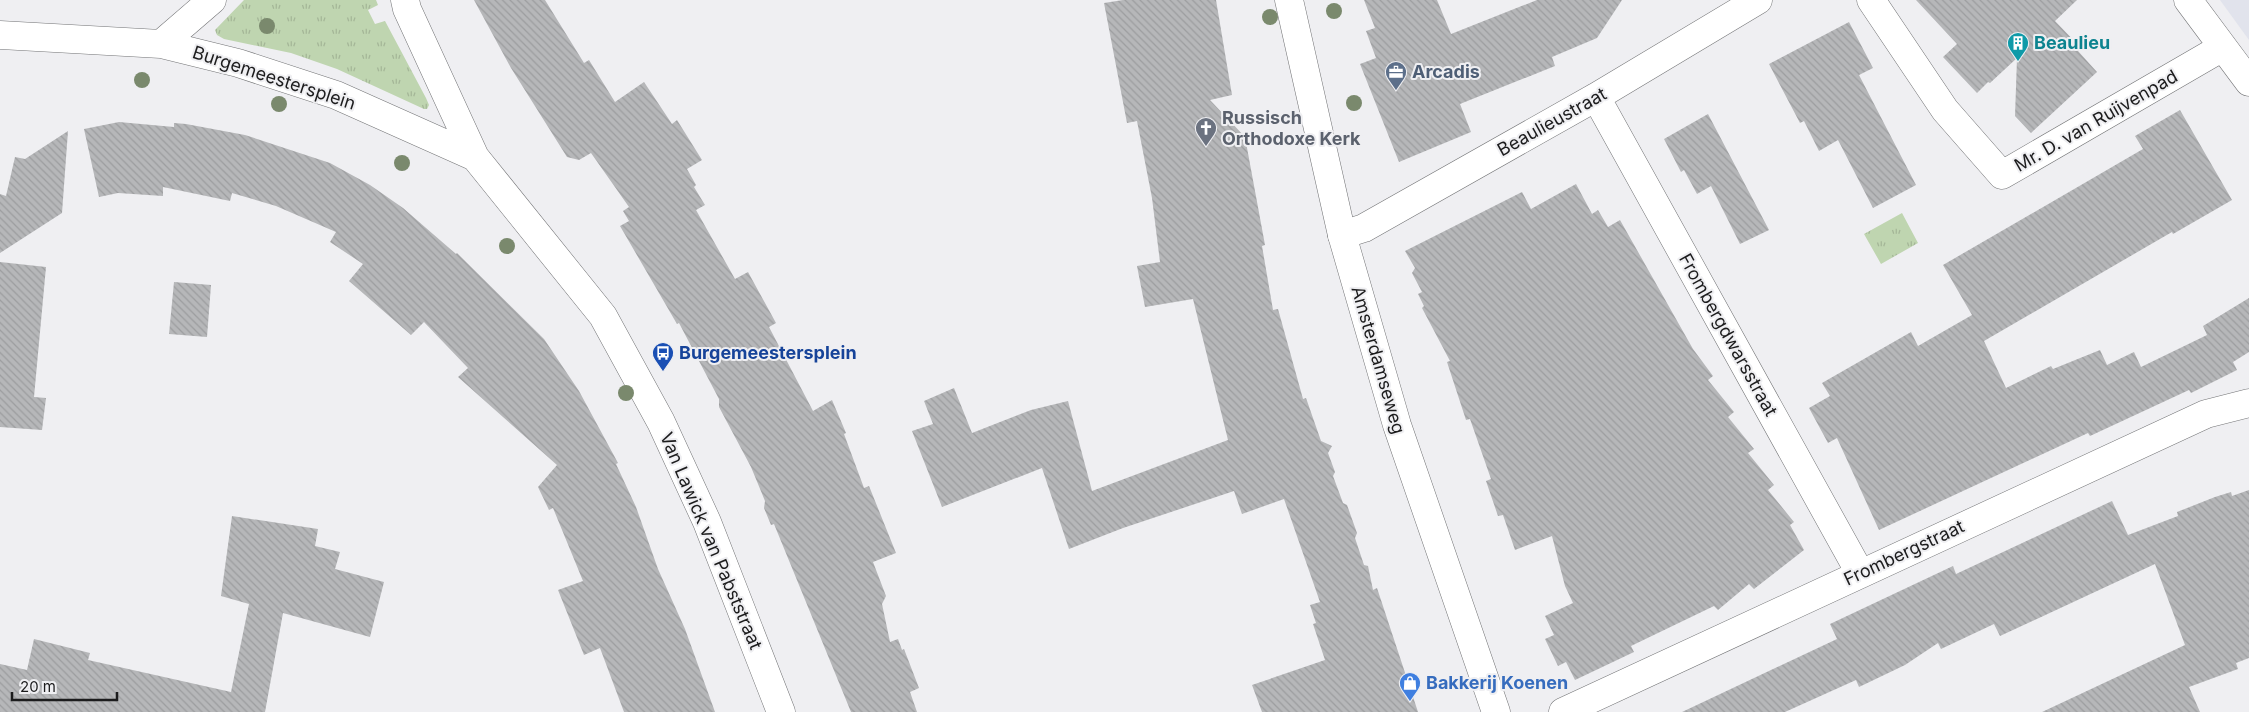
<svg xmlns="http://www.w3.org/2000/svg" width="2249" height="712" font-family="Inter,sans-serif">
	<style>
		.built { fill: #e1e3ec }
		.grass { fill: url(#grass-tufts) }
		.building { fill: url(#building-back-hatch) }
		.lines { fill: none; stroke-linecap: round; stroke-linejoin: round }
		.minor-casing { stroke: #737476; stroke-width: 29 }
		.major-casing { stroke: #737476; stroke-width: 29 }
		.minor { stroke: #fff; stroke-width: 28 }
		.major { stroke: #fff; stroke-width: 28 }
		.tree { fill: #7a896d }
		.labels { text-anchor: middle; stroke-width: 4; stroke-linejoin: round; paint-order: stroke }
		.culture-label { font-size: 18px; font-weight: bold; fill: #0d838f; stroke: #efeff2; text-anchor: start }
		.service-label { font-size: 18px; font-weight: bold; fill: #4e5e75; stroke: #efeff2; text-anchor: start }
		.street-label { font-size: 18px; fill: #1c1c1d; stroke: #efeff2 }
		.worship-label { font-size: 18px; font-weight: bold; fill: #5b616d; stroke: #efeff2; text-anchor: start }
		.transit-label { font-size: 18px; font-weight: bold; fill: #164399; stroke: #efeff2; text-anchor: start }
		.shop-label { font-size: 18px; font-weight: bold; fill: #366cbe; stroke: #efeff2; text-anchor: start }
	</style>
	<defs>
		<pattern id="grass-tufts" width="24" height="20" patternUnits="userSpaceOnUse" patternTransform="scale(1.25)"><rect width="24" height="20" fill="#bfd5b0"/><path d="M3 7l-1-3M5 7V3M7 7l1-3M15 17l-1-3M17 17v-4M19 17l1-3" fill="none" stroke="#a4b697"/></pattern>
		<pattern id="building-back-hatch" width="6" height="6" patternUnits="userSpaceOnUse" patternTransform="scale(1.25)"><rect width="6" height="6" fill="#b6b7b9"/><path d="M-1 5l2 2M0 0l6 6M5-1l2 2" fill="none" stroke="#9c9d9f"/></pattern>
	</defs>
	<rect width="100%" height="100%" fill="#efeff2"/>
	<path class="built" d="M2220 0H2249V40Z"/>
	<path class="grass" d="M244 0H376L378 5 368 10 375 24 385 21 426 98 429 105 427 109H424L337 69 291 53 224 39 217 35 215 30Z
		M1902 213 1918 243 1881 264 1864 234Z"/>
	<path class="building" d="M474 0H545L584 63 589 60 615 102 644 82 672 124 677 120 702 160 687 169 696 185 694 187 705 205 696 210 735 279 748 272 776 323 769 327 813 411 832 400 846 433 844 434 864 488 869 486 896 553 873 562 886 596 882 604 890 642 898 639 902 650 904 649 919 688 910 692 917 712H851L774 524 771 525 764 508 765 501 751 467 719 407V399L679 323 677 324 620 226 629 221 623 211 629 207 591 153 579 160 567 157 511 68Z
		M1123 0H1216L1232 95 1210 100 1245 137 1265 245 1262 246 1273 310 1278 309 1303 399 1306 398 1321 441 1332 446 1328 453 1335 472 1333 476 1343 503 1347 505 1357 533 1355 538 1364 565 1368 566 1373 590 1377 588 1418 712H1262L1252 685 1325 660 1313 624 1316 623 1310 605 1320 602 1284 499 1242 514 1234 491 1123 528 1069 549 1042 468 942 507 912 431 933 424 924 401 954 388 972 433 1031 410 1068 401 1092 491 1228 440 1193 299 1145 307 1137 266 1160 262 1152 198 1137 121 1127 123 1104 3Z
		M1364 0H1437L1451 34 1537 0H1622L1597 38 1552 57 1555 66 1460 104 1471 132 1399 162 1360 64 1376 58 1366 31 1375 28Z
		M1916 0H2077L2055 21 2081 48 2078 51 2097 72 2031 133 2015 116 2017 58 1990 83 1988 82 1977 93 1943 57 1957 44Z
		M1849 22 1873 68 1859 75 1916 185 1873 208 1838 140 1819 151 1804 121 1800 123 1769 64Z
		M2180 110 2232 200 2173 234 2172 232 1984 341 2006 388 2051 366 2053 369 2100 350 2107 365 2134 352 2141 367 2207 335 2203 326 2249 298V352L2233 362 2237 370 2191 393 2189 390 2090 436 2088 433 1879 530 1837 438 1828 443 1809 408 1830 396 1822 383 1911 332 1918 346 1972 315 1943 265 2143 149 2135 136Z
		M1708 114 1769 230 1740 244 1711 186 1697 194 1684 170 1681 172 1664 139Z
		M119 122 174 127V123L186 124 245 135 330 163 370 185 403 208 456 254 457 253 544 339 579 391 618 463 616 464 636 507 658 569 685 629 715 712H624L600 648 584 655 558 590 583 581 553 508 549 510 538 487 557 465 458 377 468 368 424 322 411 335 349 281 363 264 330 242 336 232 276 206 232 193 230 201 163 187V196L118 193 99 197 84 129Z
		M68 131 62 213 0 253V194L6 196 15 157 25 159Z
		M1576 184 1592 214 1598 210 1608 227 1620 220 1693 349 1713 376 1708 380 1734 412 1728 417 1754 449 1748 453 1774 485 1768 490 1794 522 1790 525 1804 550 1754 589 1749 584 1718 610 1714 606 1631 646 1634 652 1575 680 1566 662 1558 666 1545 639 1554 635 1545 616 1573 603 1565 586 1552 536 1515 550 1503 515 1498 516 1486 481 1491 479 1470 419 1466 420 1447 362 1450 361 1422 308 1424 306 1418 294 1422 292 1412 273 1415 268 1405 251 1522 192 1531 209Z
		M0 262 46 267 34 397 46 398 42 430 0 427Z
		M174 282 211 285 207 337 169 334Z
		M2249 490V658L2236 663 2238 669 2189 687 2200 712H2042L2185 645 2155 564 2000 636 1994 624 1941 649 1938 643 1905 665 1859 687 1856 680 1785 712H1682L1837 639 1830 624 1953 566 1956 574 2112 501 2128 535 2178 516 2177 512 2215 497 2231 492 2232 496Z
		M232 516 318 529 315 546 340 552 335 569 384 582 370 637 283 613 265 712H0V664L27 670 34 639 90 653 88 660 231 692 249 604 221 596Z"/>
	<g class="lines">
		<g class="minor-casing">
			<path id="minor" d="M405 0 407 9 475 157 603 316 661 422 707 522 781 712
				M1871 0 1945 110 2002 175 2223 47
				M2188 0 2249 82
				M0 35 161 44 238 63 336 95 475 157
				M161 44 212 0
				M1596 97 1860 573
				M1342 235 1364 228 1596 97 1758 0
				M1563 712 2206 414 2249 403"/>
		</g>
		<g class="major-casing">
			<path id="major" d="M1289 0 1342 235 1397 425 1496 712"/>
		</g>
		<use href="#minor" class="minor"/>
		<use href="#major" class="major"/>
	</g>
	<g class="tree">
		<circle cx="1334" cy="11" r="8"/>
		<circle cx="1270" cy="17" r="8"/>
		<circle cx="267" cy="26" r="8"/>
		<circle cx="142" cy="80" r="8"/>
		<circle cx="1354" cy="103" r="8"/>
		<circle cx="279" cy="104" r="8"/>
		<circle cx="402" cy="163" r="8"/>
		<circle cx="507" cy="246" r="8"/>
		<circle cx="626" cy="393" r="8"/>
	</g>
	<defs>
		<g id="building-pin" transform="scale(1.125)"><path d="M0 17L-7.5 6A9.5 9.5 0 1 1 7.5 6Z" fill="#0f9aa8" stroke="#efeff2"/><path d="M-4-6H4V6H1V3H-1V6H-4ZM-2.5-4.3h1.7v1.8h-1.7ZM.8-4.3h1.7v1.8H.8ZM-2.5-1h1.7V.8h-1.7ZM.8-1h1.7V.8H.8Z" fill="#fff"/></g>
		<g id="office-pin" transform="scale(1.125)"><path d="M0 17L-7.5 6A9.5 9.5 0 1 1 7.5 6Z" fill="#5c6f8a" stroke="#efeff2"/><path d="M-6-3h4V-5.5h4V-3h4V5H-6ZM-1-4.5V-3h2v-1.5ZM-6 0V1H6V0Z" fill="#fff"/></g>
		<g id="church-pin" transform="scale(1.125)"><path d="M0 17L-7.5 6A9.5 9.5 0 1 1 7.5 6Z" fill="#6b7280" stroke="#efeff2"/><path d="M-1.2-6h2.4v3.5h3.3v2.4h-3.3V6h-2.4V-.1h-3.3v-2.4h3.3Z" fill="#fff"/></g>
		<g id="bus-pin" transform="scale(1.125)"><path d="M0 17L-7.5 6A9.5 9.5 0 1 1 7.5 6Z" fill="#1a4fb4" stroke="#efeff2"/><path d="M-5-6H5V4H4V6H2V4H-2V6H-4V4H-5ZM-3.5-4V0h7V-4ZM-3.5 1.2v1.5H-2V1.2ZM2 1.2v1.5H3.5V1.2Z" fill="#fff"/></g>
		<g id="shop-pin" transform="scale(1.125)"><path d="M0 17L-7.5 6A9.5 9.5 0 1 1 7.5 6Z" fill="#3f7fe0" stroke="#efeff2"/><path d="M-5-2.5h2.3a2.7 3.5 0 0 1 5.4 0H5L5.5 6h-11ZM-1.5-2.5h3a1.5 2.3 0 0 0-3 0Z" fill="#fff"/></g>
	</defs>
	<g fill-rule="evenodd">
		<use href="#building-pin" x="2018" y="43"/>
		<use href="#office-pin" x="1396" y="72"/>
		<use href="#church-pin" x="1206" y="128"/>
		<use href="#bus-pin" x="663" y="353"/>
		<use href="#shop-pin" x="1410" y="683"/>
	</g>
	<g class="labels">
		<g class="culture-label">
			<text x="2034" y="49">Beaulieu</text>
		</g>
		<g class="service-label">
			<text x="1412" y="78">Arcadis</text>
		</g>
		<g class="street-label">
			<text transform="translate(274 78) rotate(18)" y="6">Burgemeestersplein</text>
			<text transform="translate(2096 121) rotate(-30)" y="6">Mr. D. van Ruijvenpad</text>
			<text transform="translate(1552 122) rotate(-29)" y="6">Beaulieustraat</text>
			<text transform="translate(1728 335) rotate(61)" y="6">Frombergdwarsstraat</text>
			<text transform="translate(1378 360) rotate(74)" y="6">Amsterdamseweg</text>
			<text transform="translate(711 541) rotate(67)" y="6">Van Lawick van Pabststraat</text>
			<text transform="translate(1904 553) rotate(-25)" y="6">Frombergstraat</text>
		</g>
		<g class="worship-label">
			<text x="1222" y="124">Russisch<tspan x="1222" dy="21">Orthodoxe Kerk</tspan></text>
		</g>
		<g class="transit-label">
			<text x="679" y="359">Burgemeestersplein</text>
		</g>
		<g class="shop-label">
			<text x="1426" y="689">Bakkerij Koenen</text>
		</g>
	</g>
	<path d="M12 692v8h105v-8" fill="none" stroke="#1c1c1d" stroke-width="2.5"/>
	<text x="20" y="692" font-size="15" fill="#1c1c1d" stroke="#efeff2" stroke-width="4" paint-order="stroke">20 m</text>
</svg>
